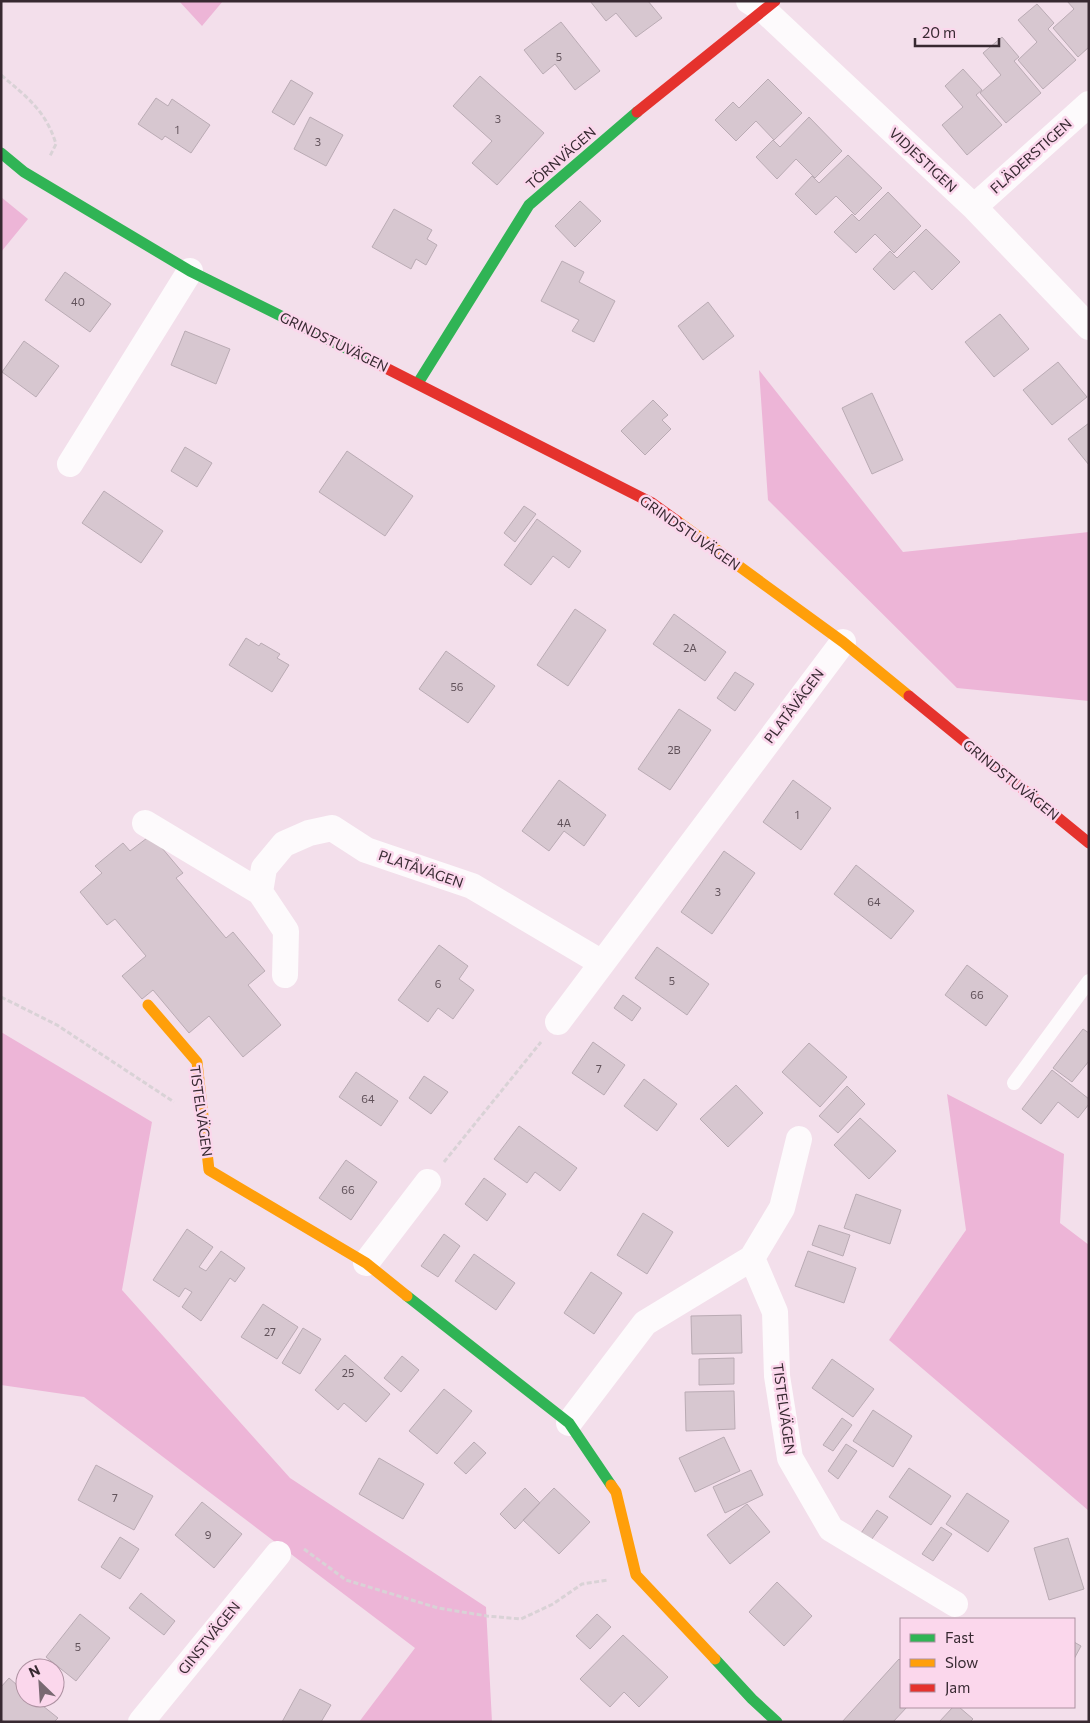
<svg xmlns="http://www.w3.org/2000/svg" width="1090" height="1723" font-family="Commissioner,sans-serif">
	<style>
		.forest { fill: #edb5d7 }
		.building { fill: #d7c7d0; stroke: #baabb4 }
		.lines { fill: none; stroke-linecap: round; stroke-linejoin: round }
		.path { stroke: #d9d2d6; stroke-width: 3; stroke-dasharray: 5 2.5; stroke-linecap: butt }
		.lane { stroke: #fdfafc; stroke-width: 14 }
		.street { stroke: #fdfafc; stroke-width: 26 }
		.fast { stroke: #30b455; stroke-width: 11 }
		.slow { stroke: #ff9f0a; stroke-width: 11 }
		.jam { stroke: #e5322d; stroke-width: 11 }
		.labels { text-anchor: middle; stroke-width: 5; stroke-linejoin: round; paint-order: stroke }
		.number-label { font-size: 11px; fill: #61525a }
		.street-label { font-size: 14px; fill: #372931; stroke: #fbd7ec }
	</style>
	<rect width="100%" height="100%" fill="#f3dfeb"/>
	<path class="forest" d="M179 1H223L202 26Z
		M1 197 28 219 1 252Z
		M759 370 903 552 1089 532V701L957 688 768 500Z
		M1 1032 152 1122 122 1290 290 1478 486 1607 492 1722H359L415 1648 84 1397 1 1385Z
		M947 1094 1064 1154 1060 1223 1089 1245V1511L889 1340 966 1230Z"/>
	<path class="building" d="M590 1H648L662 18 636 37 616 13 606 21Z
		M1067 1H1089V47L1078 57 1053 28 1074 9Z
		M1037 4 1054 23 1048 29 1076 60 1043 89 1018 60 1037 42 1018 20Z
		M561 22 600 71 575 90 555 64 543 74 524 50Z
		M1002 37 1019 57 1014 61 1041 93 1006 123 980 93 1001 75 983 53Z
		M963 69 982 90 976 95 1002 125 967 155 942 125 963 107 945 86Z
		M480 76 544 133 497 185 472 163 492 141 453 106Z
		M768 79 802 113 774 140 756 121 736 141 715 120 733 102 739 108Z
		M291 80 313 93 294 125 272 112Z
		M156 98 168 106 172 99 210 125 191 153 165 136 162 140 138 124Z
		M310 117 343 135 326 166 294 149Z
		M809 117 842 151 815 178 796 159 777 179 756 157 773 140 780 147Z
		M848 155 882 188 855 215 836 196 816 215 795 194 812 176 819 183Z
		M888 192 921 226 894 253 875 234 856 253 834 232 852 214 859 221Z
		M580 201 601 221 575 247 555 226Z
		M394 209 432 230 427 239 437 245 426 265 416 259 411 269 372 247Z
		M926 229 960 262 932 290 914 271 894 290 873 269 890 251 897 258Z
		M562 261 584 272 579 282 615 301 594 342 572 331 579 320 541 301Z
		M65 272 111 304 90 332 45 300Z
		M708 302 734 336 703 360 678 326Z
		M1000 314 1029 349 994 377 965 342Z
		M185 331 230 349 216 384 171 365Z
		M24 341 59 366 36 397 2 372Z
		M1058 362 1087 397 1052 425 1023 390Z
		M872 393 903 460 872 474 842 408Z
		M653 400 668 415 662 420 671 429 645 455 621 431Z
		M1089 423V465L1068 439Z
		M185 447 212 463 197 487 171 471Z
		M347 451 413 496 385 536 319 492Z
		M104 491 163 531 141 563 82 523Z
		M524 506 536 514 515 542 504 533Z
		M537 519 581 551 569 568 553 556 531 585 504 565Z
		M575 609 606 630 568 686 537 665Z
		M674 614 726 652 705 681 653 644Z
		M246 638 259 646 261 643 280 654 277 658 289 665 272 692 229 665Z
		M446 651 495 686 468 723 419 689Z
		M735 672 754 684 735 711 717 698Z
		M679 709 711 730 670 790 638 769Z
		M559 780 606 815 584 846 564 831 549 851 522 831Z
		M793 780 831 808 801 850 763 822Z
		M151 835 183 873 176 878 226 938 233 932 265 971 248 985 281 1025 243 1057 209 1016 189 1033 153 990 142 999 122 976 146 956 115 919 107 925 80 892 102 873 95 866 123 843 130 851Z
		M724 851 755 873 712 934 681 912Z
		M856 865 914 911 891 939 834 894Z
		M439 945 468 966 459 979 474 990 453 1019 438 1008 428 1022 398 1000Z
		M657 947 709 984 687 1015 635 978Z
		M967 965 1008 996 986 1026 945 995Z
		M623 995 641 1008 632 1021 614 1008Z
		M1083 1029 1089 1033V1061L1072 1082 1053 1068Z
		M593 1042 625 1065 604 1095 572 1073Z
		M809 1043 847 1077 820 1107 782 1072Z
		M1052 1070 1089 1099V1104L1078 1118 1058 1102 1041 1124 1022 1109Z
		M356 1072 398 1101 381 1126 339 1097Z
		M424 1076 448 1092 431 1114 409 1098Z
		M644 1079 677 1104 657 1131 624 1106Z
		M736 1085 763 1113 728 1147 700 1119Z
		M847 1086 865 1104 838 1133 819 1116Z
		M860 1118 896 1151 869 1179 834 1145Z
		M519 1126 577 1168 560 1191 535 1172 527 1183 494 1159Z
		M346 1160 377 1182 351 1220 319 1198Z
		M484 1178 506 1194 487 1221 465 1204Z
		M856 1194 901 1210 890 1244 844 1228Z
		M643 1213 673 1232 647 1274 617 1255Z
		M819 1225 850 1235 843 1256 812 1245Z
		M187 1229 213 1247 199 1267 206 1271 221 1251 245 1268 235 1282 230 1278 201 1321 182 1307 192 1292 185 1288 179 1297 153 1280Z
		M444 1234 460 1246 438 1277 421 1266Z
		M808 1251 856 1268 844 1303 795 1286Z
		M474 1254 515 1283 496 1310 455 1281Z
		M591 1272 622 1293 594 1334 564 1313Z
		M263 1304 298 1327 277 1359 241 1337Z
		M741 1315 742 1353 692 1354 691 1316Z
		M303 1328 321 1339 300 1374 282 1363Z
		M345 1355 390 1394 366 1422 344 1403 338 1410 315 1390Z
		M402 1356 419 1370 401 1392 384 1378Z
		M734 1358V1384L699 1385V1359Z
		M832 1359 874 1389 853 1417 812 1388Z
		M444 1389 472 1411 437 1454 409 1431Z
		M734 1391 735 1429 686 1431 685 1392Z
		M873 1410 912 1436 893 1467 853 1441Z
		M842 1418 852 1425 833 1451 823 1445Z
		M724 1437 740 1471 695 1492 679 1458Z
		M474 1442 486 1453 466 1474 454 1463Z
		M846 1444 857 1451 838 1479 828 1471Z
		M379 1458 424 1484 403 1519 359 1494Z
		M96 1465 153 1496 134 1530 78 1500Z
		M909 1468 951 1496 931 1525 889 1497Z
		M751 1470 763 1495 725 1513 713 1487Z
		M525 1488 540 1503 515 1529 500 1514Z
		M554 1488 590 1522 559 1554 523 1520Z
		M967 1493 1009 1521 988 1552 946 1524Z
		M202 1502 242 1534 214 1568 175 1535Z
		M747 1504 770 1532 730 1564 707 1535Z
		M877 1510 888 1517 869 1543 859 1536Z
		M941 1527 952 1534 933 1561 922 1554Z
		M120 1537 139 1549 120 1579 101 1567Z
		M1068 1538 1084 1589 1049 1600 1034 1548Z
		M777 1582 812 1616 784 1646 749 1612Z
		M141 1593 175 1621 164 1635 129 1608Z
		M80 1614 110 1638 76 1681 46 1657Z
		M597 1614 611 1627 590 1649 576 1636Z
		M623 1635 668 1677 639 1707 624 1692 610 1707 580 1679Z
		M1074 1642 1081 1646 1074 1659Z
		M899 1659 901 1661V1707H907L893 1722H842Z
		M9 1678 25 1692V1698H33L58 1718 54 1722H5L1 1719V1687Z
		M300 1689 331 1705 321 1722H282Z
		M953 1707H959L973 1719 970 1722H939Z"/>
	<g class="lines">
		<path class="path" d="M1 75C27 97 46 111 56 144L50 156
			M1 997 57 1025 174 1102
			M444 1162 541 1042
			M304 1549 346 1580 438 1608 487 1616 521 1619 553 1604 582 1584 608 1580"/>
		<path class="lane" d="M1014 1083 1089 981"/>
		<path class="street" d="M749 1 765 11 974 207 1089 327
			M974 207 1089 104
			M70 464 190 271
			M145 823 260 892 286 931 285 975
			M260 892 264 868 284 844 309 833 332 828 366 850 472 886 602 963
			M558 1022 843 642
			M752 1258 775 1312 777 1376 790 1458 831 1529 955 1604
			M366 1263 428 1182
			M569 1423 645 1323 752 1258 782 1208 799 1139
			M141 1722 278 1554"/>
		<path class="fast" d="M1 153 24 172 190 271 374 362
			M418 383 529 205 637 112
			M407 1296 569 1423 611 1485
			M715 1659 752 1699 777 1722"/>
		<path class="slow" d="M677 521 843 642 909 696
			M148 1005 197 1062 209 1170 366 1263 407 1296
			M611 1485 616 1492 636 1575 715 1659"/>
		<path class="jam" d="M637 112 775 1
			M374 362 652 503 677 521
			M909 696 1089 843"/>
	</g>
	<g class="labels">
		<g class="number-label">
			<text x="559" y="61">5</text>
			<text x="498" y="123">3</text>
			<text x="177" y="134">1</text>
			<text x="318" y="146">3</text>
			<text x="78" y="306">40</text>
			<text x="690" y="652">2A</text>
			<text x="457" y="691">56</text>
			<text x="674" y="754">2B</text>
			<text x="797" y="819">1</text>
			<text x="564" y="827">4A</text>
			<text x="718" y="896">3</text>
			<text x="874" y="906">64</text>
			<text x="672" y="985">5</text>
			<text x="438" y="988">6</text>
			<text x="977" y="999">66</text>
			<text x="599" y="1073">7</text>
			<text x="368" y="1103">64</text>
			<text x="348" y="1194">66</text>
			<text x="270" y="1336">27</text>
			<text x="348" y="1377">25</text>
			<text x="115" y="1502">7</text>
			<text x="208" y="1539">9</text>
			<text x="78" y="1651">5</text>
		</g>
		<g class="street-label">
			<text transform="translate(1031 156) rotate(-42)" y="5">FLÄDERSTIGEN</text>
			<text transform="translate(561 158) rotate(-41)" y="5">TÖRNVÄGEN</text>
			<text transform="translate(923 160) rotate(43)" y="5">VIDJESTIGEN</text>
			<text transform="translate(334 342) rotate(26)" y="5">GRINDSTUVÄGEN</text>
			<text transform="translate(690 533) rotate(35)" y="5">GRINDSTUVÄGEN</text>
			<text transform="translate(794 706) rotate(-53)" y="5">PLATÅVÄGEN</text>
			<text transform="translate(1011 780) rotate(39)" y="5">GRINDSTUVÄGEN</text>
			<text transform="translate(421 869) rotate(19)" y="5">PLATÅVÄGEN</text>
			<text transform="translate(201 1111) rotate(82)" y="5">TISTELVÄGEN</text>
			<text transform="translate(784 1409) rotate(82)" y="5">TISTELVÄGEN</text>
			<text transform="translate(209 1638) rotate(-51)" y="5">GINSTVÄGEN</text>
		</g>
	</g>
	<rect width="1090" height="1723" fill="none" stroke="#372931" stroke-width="5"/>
	<rect x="900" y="1618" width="175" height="90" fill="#fbd7ec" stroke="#ad91a1"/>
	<rect x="910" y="1634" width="25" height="8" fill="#30b455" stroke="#ad91a1"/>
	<text x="945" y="1643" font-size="15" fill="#372931">Fast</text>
	<rect x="910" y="1659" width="25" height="8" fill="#ff9f0a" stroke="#ad91a1"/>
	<text x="945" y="1668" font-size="15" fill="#372931">Slow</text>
	<rect x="910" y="1684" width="25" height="8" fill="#e5322d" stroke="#ad91a1"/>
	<text x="945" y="1693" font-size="15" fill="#372931">Jam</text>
	<g transform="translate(40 1683) rotate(335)"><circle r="24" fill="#fbd7ec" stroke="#ad91a1"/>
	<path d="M0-4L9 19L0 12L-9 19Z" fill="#796972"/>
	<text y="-8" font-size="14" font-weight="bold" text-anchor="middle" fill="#372931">N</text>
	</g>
	<path d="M915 38v8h84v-8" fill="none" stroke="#372931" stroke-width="2.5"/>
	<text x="922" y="38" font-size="15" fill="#372931" stroke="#fbd7ec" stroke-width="4" paint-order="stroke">20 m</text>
</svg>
